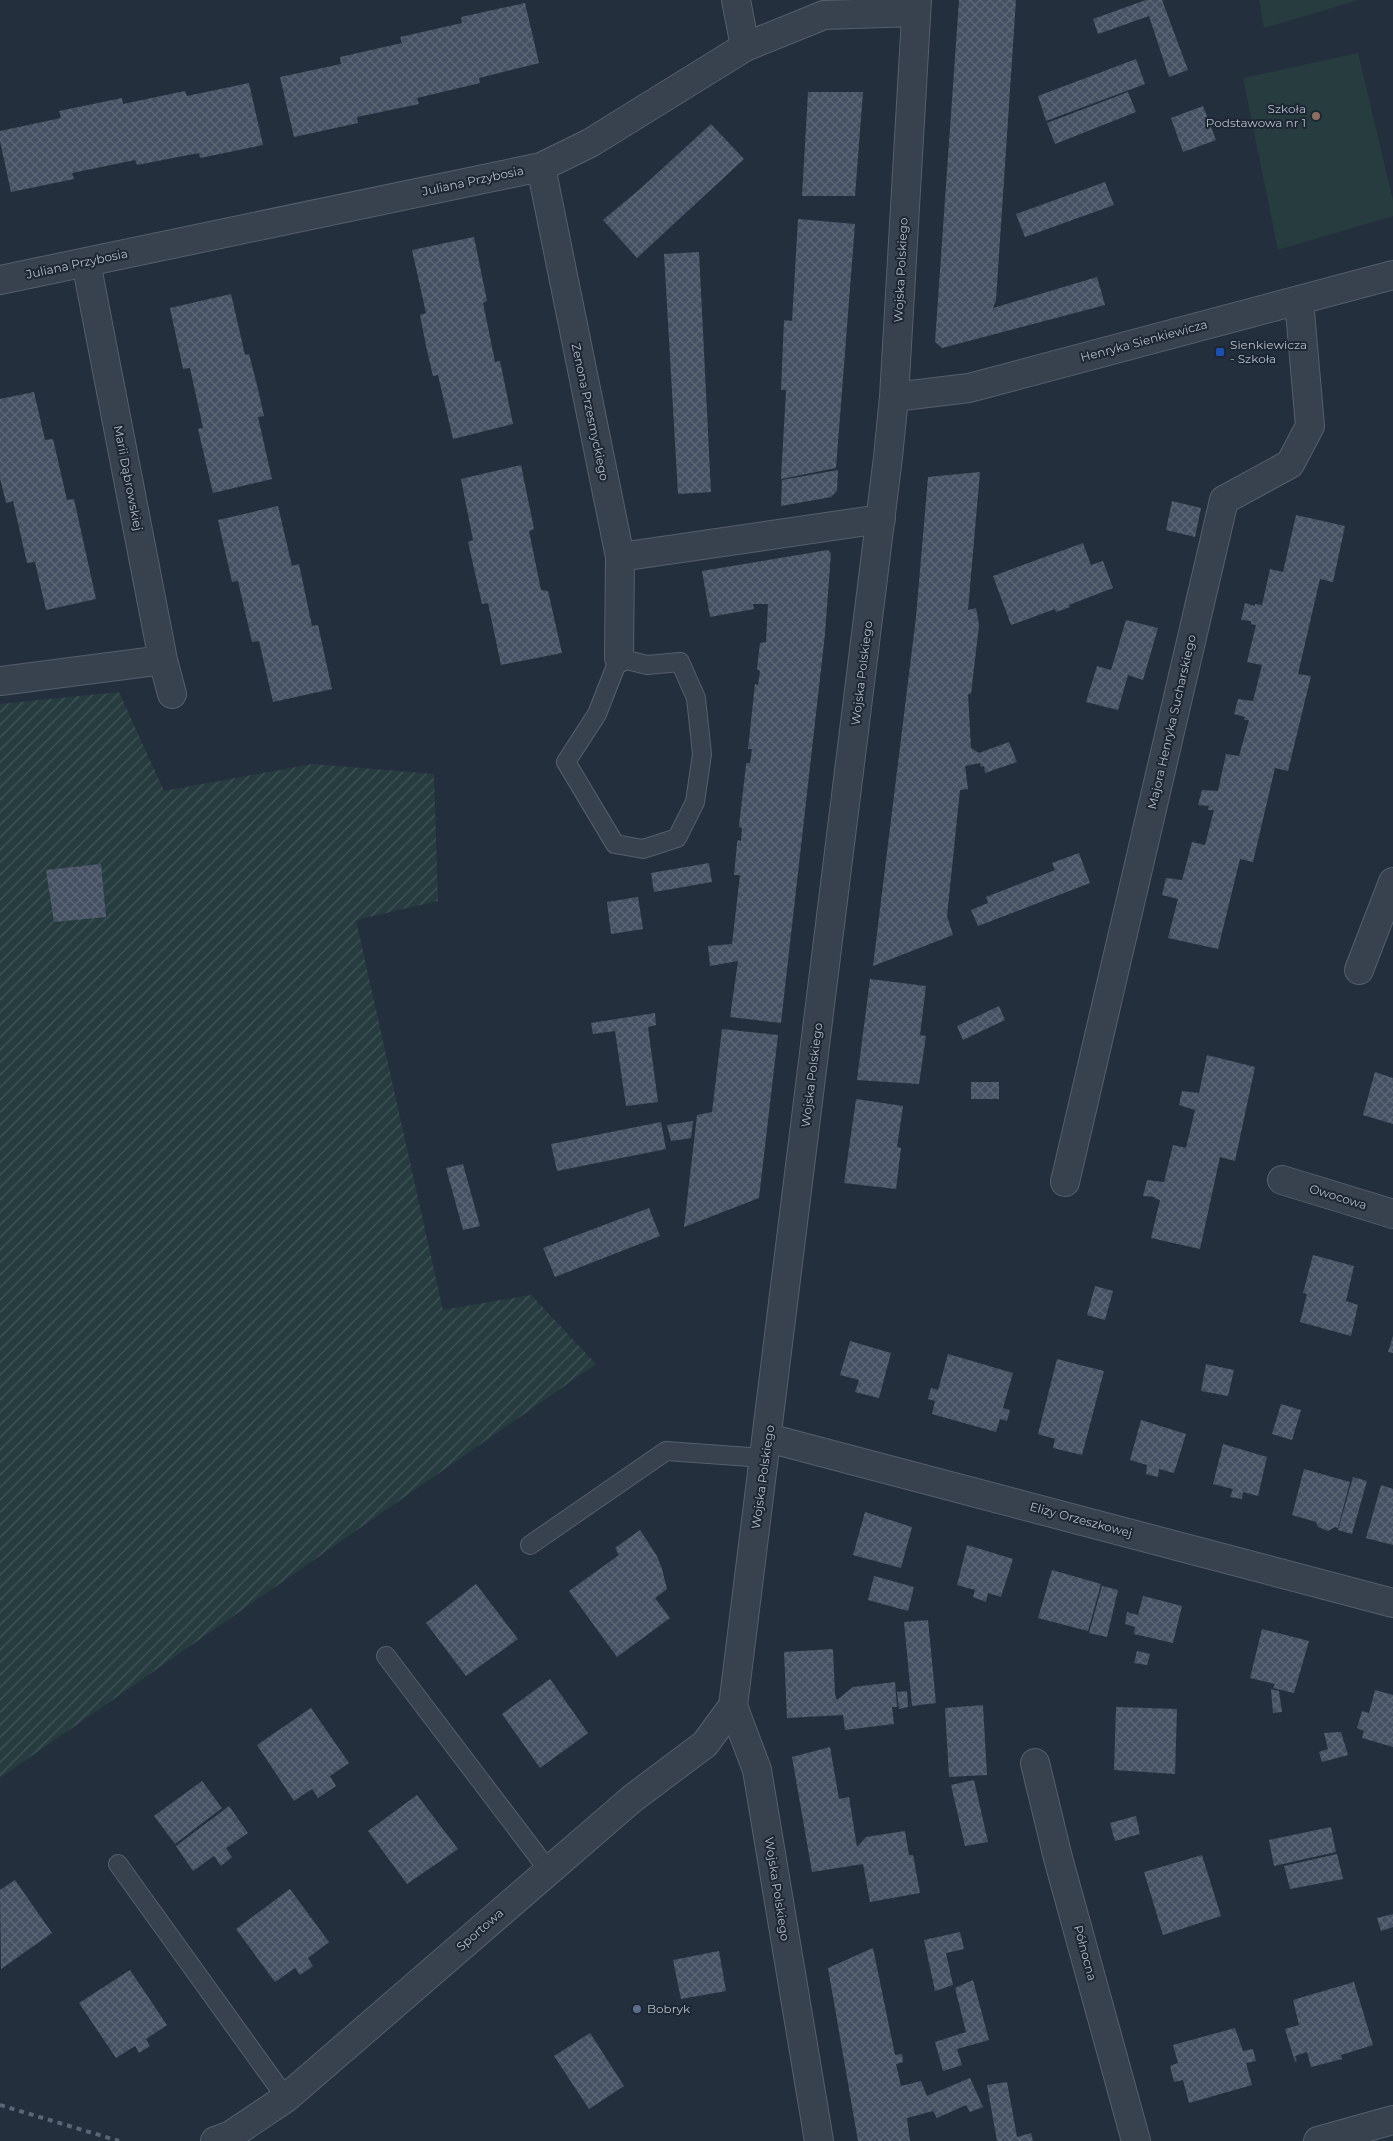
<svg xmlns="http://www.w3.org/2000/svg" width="1393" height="2141" font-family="Montserrat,sans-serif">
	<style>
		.park { fill: #263c3f }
		.garden { fill: url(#garden-furrows) }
		.building { fill: url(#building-cross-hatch) }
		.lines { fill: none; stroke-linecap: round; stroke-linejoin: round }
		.lane-casing { stroke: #565f6c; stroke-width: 20 }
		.street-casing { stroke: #565f6c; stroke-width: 30 }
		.lane { stroke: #38414e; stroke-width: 18 }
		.street { stroke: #38414e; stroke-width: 28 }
		.rail { stroke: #5a6575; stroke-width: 4; stroke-dasharray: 5 5; stroke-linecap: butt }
		.education-dot { fill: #8d6e63; stroke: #1d2633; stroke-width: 2 }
		.transit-dot { fill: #1a4fb4; stroke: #1d2633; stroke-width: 2 }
		.service-dot { fill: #5c6f8a; stroke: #1d2633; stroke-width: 2 }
		.labels { text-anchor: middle; stroke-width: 4; stroke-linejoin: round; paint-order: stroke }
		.poi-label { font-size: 12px; fill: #b4bcc9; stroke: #1d2633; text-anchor: start }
		.street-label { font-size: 12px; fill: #b4bcc9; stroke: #1d2633 }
	</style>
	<defs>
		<pattern id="garden-furrows" width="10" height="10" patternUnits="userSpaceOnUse" patternTransform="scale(1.25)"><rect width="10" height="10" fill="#263c3f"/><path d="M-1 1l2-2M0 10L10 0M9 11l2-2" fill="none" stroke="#435659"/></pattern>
		<pattern id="building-cross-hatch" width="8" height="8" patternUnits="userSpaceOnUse" patternTransform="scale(1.25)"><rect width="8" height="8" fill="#455162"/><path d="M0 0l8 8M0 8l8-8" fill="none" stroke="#5d6877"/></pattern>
	</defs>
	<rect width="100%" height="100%" fill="#242f3e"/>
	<path class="park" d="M1259 0H1359L1264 28Z
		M1358 53 1393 200V216L1278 250 1243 78Z"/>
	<path class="garden" d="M119 692 164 791 313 764 434 774 438 901 356 920 443 1310 531 1295 596 1364 0 1778V704Z"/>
	<path class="building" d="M959 0H1016L996 300 993 308 1097 277 1105 305 942 348 935 342Z
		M1146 0H1162L1188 70 1169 77 1149 16 1098 34 1093 19Z
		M525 3 539 63 479 78 480 83 417 98 419 104 357 117 358 123 294 137 280 77 341 64 340 57 402 43 400 37 462 23 461 17Z
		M1136 59 1145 84 1046 121 1038 96Z
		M249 83 263 145 200 158 199 153 137 165 135 160 72 173 74 179 11 192 0 141V131L61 118 59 111 122 98 123 104 185 91 187 96Z
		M808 92H863L855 196H802Z
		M1128 92 1136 112 1055 144 1047 123Z
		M1203 106 1216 140 1183 152 1171 118Z
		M711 124 744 159 637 258 603 220 640 189Z
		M1105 182 1114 205 1025 237 1016 214Z
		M798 219 855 224 836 468 781 479 786 390H781L784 320 792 321Z
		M474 237 487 301 483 303 489 332 495 362 500 361 513 424 453 439 438 375 433 376 426 346 420 315 426 313 412 250Z
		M699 252 711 492 678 494 664 254Z
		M231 294 245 355 249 354 257 385 264 416 258 417 272 479 213 493 198 429 203 428 190 368 183 369 170 308Z
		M34 392 45 440 53 439 67 500 74 499 96 599 46 610 35 562 27 563 13 501 6 503 0 478V399Z
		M521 465 534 529 529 531 541 590 548 591 562 653 501 665 488 603 482 604 468 542 473 540 461 479Z
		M838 470 837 491 831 497 781 506 782 480Z
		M980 472 968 610 976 608 979 625 971 694H968L971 748 979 753 1009 742 1017 762 985 773 984 766 981 767 980 763 965 766 968 789 960 790 947 916 953 935 873 966 916 617 928 477Z
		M1172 501 1201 508 1195 537 1166 530Z
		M278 506 292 566 299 564 312 626 318 625 332 689 273 702 259 641 252 642 238 581 232 582 218 520Z
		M1296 515 1345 526 1333 582 1320 579 1298 674 1311 676 1288 771 1275 768 1253 862 1240 859 1218 949 1168 938 1178 899 1162 895 1166 878 1182 880 1192 842 1205 845 1214 810H1208L1209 806 1198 805 1202 790 1218 791 1226 754 1239 756 1249 720H1244L1245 717 1234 714 1238 699 1253 701 1262 665 1247 662 1256 625 1251 624V621L1241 620 1245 603 1255 606V604L1262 605 1270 569 1283 572Z
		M1083 543 1091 565 1103 561 1113 588 1069 605 1070 607 1056 612 1055 609 1011 625 993 576Z
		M828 550 831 553 825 634 781 1023 730 1017 738 961 710 966 708 946 732 944 740 875H734L737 843 738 840 741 841 742 828 739 827V825L746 765 747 763H750L752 749H748L755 684 758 685 760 671 757 669 760 643 766 642 768 604H753L754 609 710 617 702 571Z
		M1126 620 1158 628 1143 680 1128 675 1118 710 1086 702 1097 666 1111 670Z
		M1079 853 1090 883 978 926 971 910 988 903 986 897 1055 870 1052 863Z
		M709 863 712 882 654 892 651 873Z
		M101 864 106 917 54 922 46 870Z
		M638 897 643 929 611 934 607 902Z
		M870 979 926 986 920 1035 926 1036 919 1084 857 1080Z
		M999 1006 1005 1020 963 1040 957 1026Z
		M655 1013 656 1025 648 1027 658 1102 626 1106 615 1031 593 1034 591 1023Z
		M722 1029 778 1035 759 1198 684 1227 697 1115 712 1112Z
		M1207 1055 1255 1067 1235 1161 1220 1157 1200 1249 1151 1238 1160 1200 1154 1198 1155 1197 1143 1196 1147 1180 1164 1182 1173 1145 1186 1148 1195 1110 1179 1105 1182 1091 1199 1093Z
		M1375 1072 1393 1078V1124L1363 1115Z
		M971 1082H999V1099H971Z
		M856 1099 903 1106 897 1147 901 1148 896 1189 844 1183Z
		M693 1121 691 1138 671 1141 667 1125Z
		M661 1122 666 1149 557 1171 551 1144Z
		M463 1164 480 1226 463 1230 446 1168Z
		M649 1208 660 1236 555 1277 543 1248Z
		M1313 1255 1354 1266 1346 1301 1358 1305 1351 1336 1300 1322 1307 1294 1303 1293Z
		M1095 1286 1113 1291 1105 1320 1087 1315Z
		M1393 1336V1353L1388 1352Z
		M850 1341 891 1353 879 1398 855 1392 859 1380 840 1375Z
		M948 1354 1013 1373 1003 1408 1010 1410 1007 1421 1000 1419 996 1432 932 1414 935 1401 928 1399 931 1388 938 1390Z
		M1057 1359 1104 1371 1082 1455 1053 1448 1055 1439 1038 1434Z
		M1206 1364 1234 1370 1228 1396 1201 1391Z
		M1281 1404 1301 1410 1292 1440 1272 1434Z
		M1141 1420 1186 1434 1174 1473 1159 1469 1158 1477 1146 1474 1147 1465 1130 1460Z
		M1223 1444 1267 1457 1258 1496 1243 1492 1242 1499 1230 1497 1233 1489 1213 1484Z
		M1304 1469 1350 1482 1338 1528 1335 1527 1328 1531 1318 1527 1316 1522 1292 1515Z
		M1353 1477 1367 1481 1352 1534 1338 1530Z
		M1381 1485 1393 1489V1545L1366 1538Z
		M865 1512 912 1527 901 1568 853 1555Z
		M640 1530 657 1556 662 1569 667 1589 655 1598 670 1618 617 1657 569 1591 619 1555 615 1548Z
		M967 1545 1013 1559 1001 1597 988 1593 986 1602 973 1597 975 1590 957 1585Z
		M1052 1570 1101 1584 1088 1631 1038 1618Z
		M874 1576 914 1587 908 1611 868 1600Z
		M476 1584 518 1639 466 1676 426 1623Z
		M1102 1586 1118 1590 1107 1637 1089 1633Z
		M1143 1596 1182 1606 1173 1643 1134 1634 1135 1627 1125 1624 1127 1612 1138 1615Z
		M928 1620 936 1703 912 1706 904 1622Z
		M1262 1629 1309 1641 1294 1693 1273 1688 1275 1684 1250 1678Z
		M833 1649 835 1694 837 1700 853 1687 895 1682 897 1707H892L894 1724 845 1730 843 1715 787 1718 784 1652Z
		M1137 1651 1150 1654 1147 1665 1134 1663Z
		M550 1679 588 1733 540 1768 502 1714Z
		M1271 1689 1279 1691 1282 1712 1273 1713Z
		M1375 1690 1393 1695V1747L1362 1738 1364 1731 1357 1728 1362 1711 1369 1713Z
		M907 1691 908 1707 899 1709 897 1692Z
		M983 1705 987 1775 949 1777 945 1708Z
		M1116 1707 1177 1709 1175 1774 1114 1770Z
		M311 1708 349 1763 330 1776 336 1786 318 1798 312 1789 294 1801 257 1745Z
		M1341 1732 1348 1755 1322 1762 1319 1752 1328 1749 1324 1733Z
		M830 1747 839 1799 849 1797 857 1847 866 1837 905 1831 909 1855H913L920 1893 870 1902 863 1864 812 1872 792 1757Z
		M974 1780 988 1842 965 1846 951 1785Z
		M202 1781 222 1808 175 1844 154 1816Z
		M417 1795 458 1849 407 1884 368 1831Z
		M229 1806 248 1833 226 1848 232 1857 221 1866 214 1856 193 1871 176 1846Z
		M1136 1816 1140 1834 1115 1841 1110 1823Z
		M1331 1827 1336 1852 1274 1866 1269 1840Z
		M1337 1854 1343 1879 1290 1889 1284 1866Z
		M1202 1855 1221 1916 1163 1935 1144 1872Z
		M15 1880 52 1933 1 1969 0 1890Z
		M290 1889 329 1942 308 1958 313 1966 300 1975 295 1968 275 1982 236 1929Z
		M1393 1914V1927L1381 1931 1377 1918Z
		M960 1932 964 1949 946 1953 953 1985 935 1991 924 1940Z
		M873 1948 895 2055 902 2054 903 2062 896 2064 901 2086 921 2081 927 2096 970 2078 983 2107 970 2112 966 2105 937 2118 933 2111 907 2118 910 2141H858L828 1968Z
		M719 1951 726 1991 681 1999 673 1960Z
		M130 1970 167 2025 146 2039 150 2046 139 2053 135 2046 116 2058 79 2003Z
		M973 1980 989 2040 957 2049 962 2065 943 2071 935 2042 966 2032 955 1988Z
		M1354 1982 1373 2045 1341 2055 1342 2059 1311 2067 1307 2052 1295 2056 1297 2061 1295 2062 1285 2029 1299 2025 1293 2000Z
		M1235 2028 1243 2051 1253 2049 1256 2061 1246 2063 1252 2085 1189 2103 1183 2080 1174 2082 1170 2066 1178 2063 1173 2045Z
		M590 2033 624 2086 589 2109 554 2056Z
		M1007 2082 1017 2137 1031 2133 1033 2141H997L987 2085Z"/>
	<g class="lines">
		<g class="lane-casing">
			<path id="lane" d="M619 658 647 665 680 662 696 698 702 754 695 802 677 838 643 849 615 844 566 762 597 714Z
				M530 1545 666 1451 765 1458
				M386 1656 549 1871
				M118 1864 286 2098"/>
		</g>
		<g class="street-casing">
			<path id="street" d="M736 0 745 47
				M541 167 620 557 619 658
				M86 262 163 660 172 694
				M0 280 541 167 590 143 745 47 824 15 916 12
				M894 397 969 388 1393 275
				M620 557 881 519
				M0 681 163 660
				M1359 970 1393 882
				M1282 1180 1393 1214
				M1065 1182 1224 500 1290 464 1310 426 1299 300
				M768 1438 1393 1603
				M1035 1763 1058 1858 1136 2141
				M215 2141 231 2135 286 2098 633 1798 705 1744 733 1706
				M819 2141 757 1770 733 1706 888 457 894 397 917 0
				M1318 2141 1393 2120"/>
		</g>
		<use href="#lane" class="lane"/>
		<use href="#street" class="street"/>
		<path class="rail" d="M0 2105 119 2141"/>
	</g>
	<circle class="education-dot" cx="1316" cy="116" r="5"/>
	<rect class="transit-dot" x="1215" y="347" width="10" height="10" rx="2.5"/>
	<circle class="service-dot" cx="637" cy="2009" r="5"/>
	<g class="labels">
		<g class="poi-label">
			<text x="1306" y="113" text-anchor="end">Szkoła<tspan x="1306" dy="14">Podstawowa nr 1</tspan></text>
			<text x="1230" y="349">Sienkiewicza<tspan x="1230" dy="14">- Szkoła</tspan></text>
			<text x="647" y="2013">Bobryk</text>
		</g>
		<g class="street-label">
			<text transform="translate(473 181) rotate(-12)" y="4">Juliana Przybosia</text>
			<text transform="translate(77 264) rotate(-12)" y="4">Juliana Przybosia</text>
			<text transform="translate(901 270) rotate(-87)" y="4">Wojska Polskiego</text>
			<text transform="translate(1144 341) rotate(-15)" y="4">Henryka Sienkiewicza</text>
			<text transform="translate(590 412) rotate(78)" y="4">Zenona Przesmyckiego</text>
			<text transform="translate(128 478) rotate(79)" y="4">Marii Dąbrowskiej</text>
			<text transform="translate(862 673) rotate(-83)" y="4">Wojska Polskiego</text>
			<text transform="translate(1172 722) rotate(-77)" y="4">Majora Henryka Sucharskiego</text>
			<text transform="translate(812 1075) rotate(-83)" y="4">Wojska Polskiego</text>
			<text transform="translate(1338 1197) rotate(17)" y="4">Owocowa</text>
			<text transform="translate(763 1477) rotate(-82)" y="4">Wojska Polskiego</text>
			<text transform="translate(1081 1520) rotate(15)" y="4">Elizy Orzeszkowej</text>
			<text transform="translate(777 1889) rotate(81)" y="4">Wojska Polskiego</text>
			<text transform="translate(480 1930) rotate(-41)" y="4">Sportowa</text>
			<text transform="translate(1085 1953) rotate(75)" y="4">Północna</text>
		</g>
	</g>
</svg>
